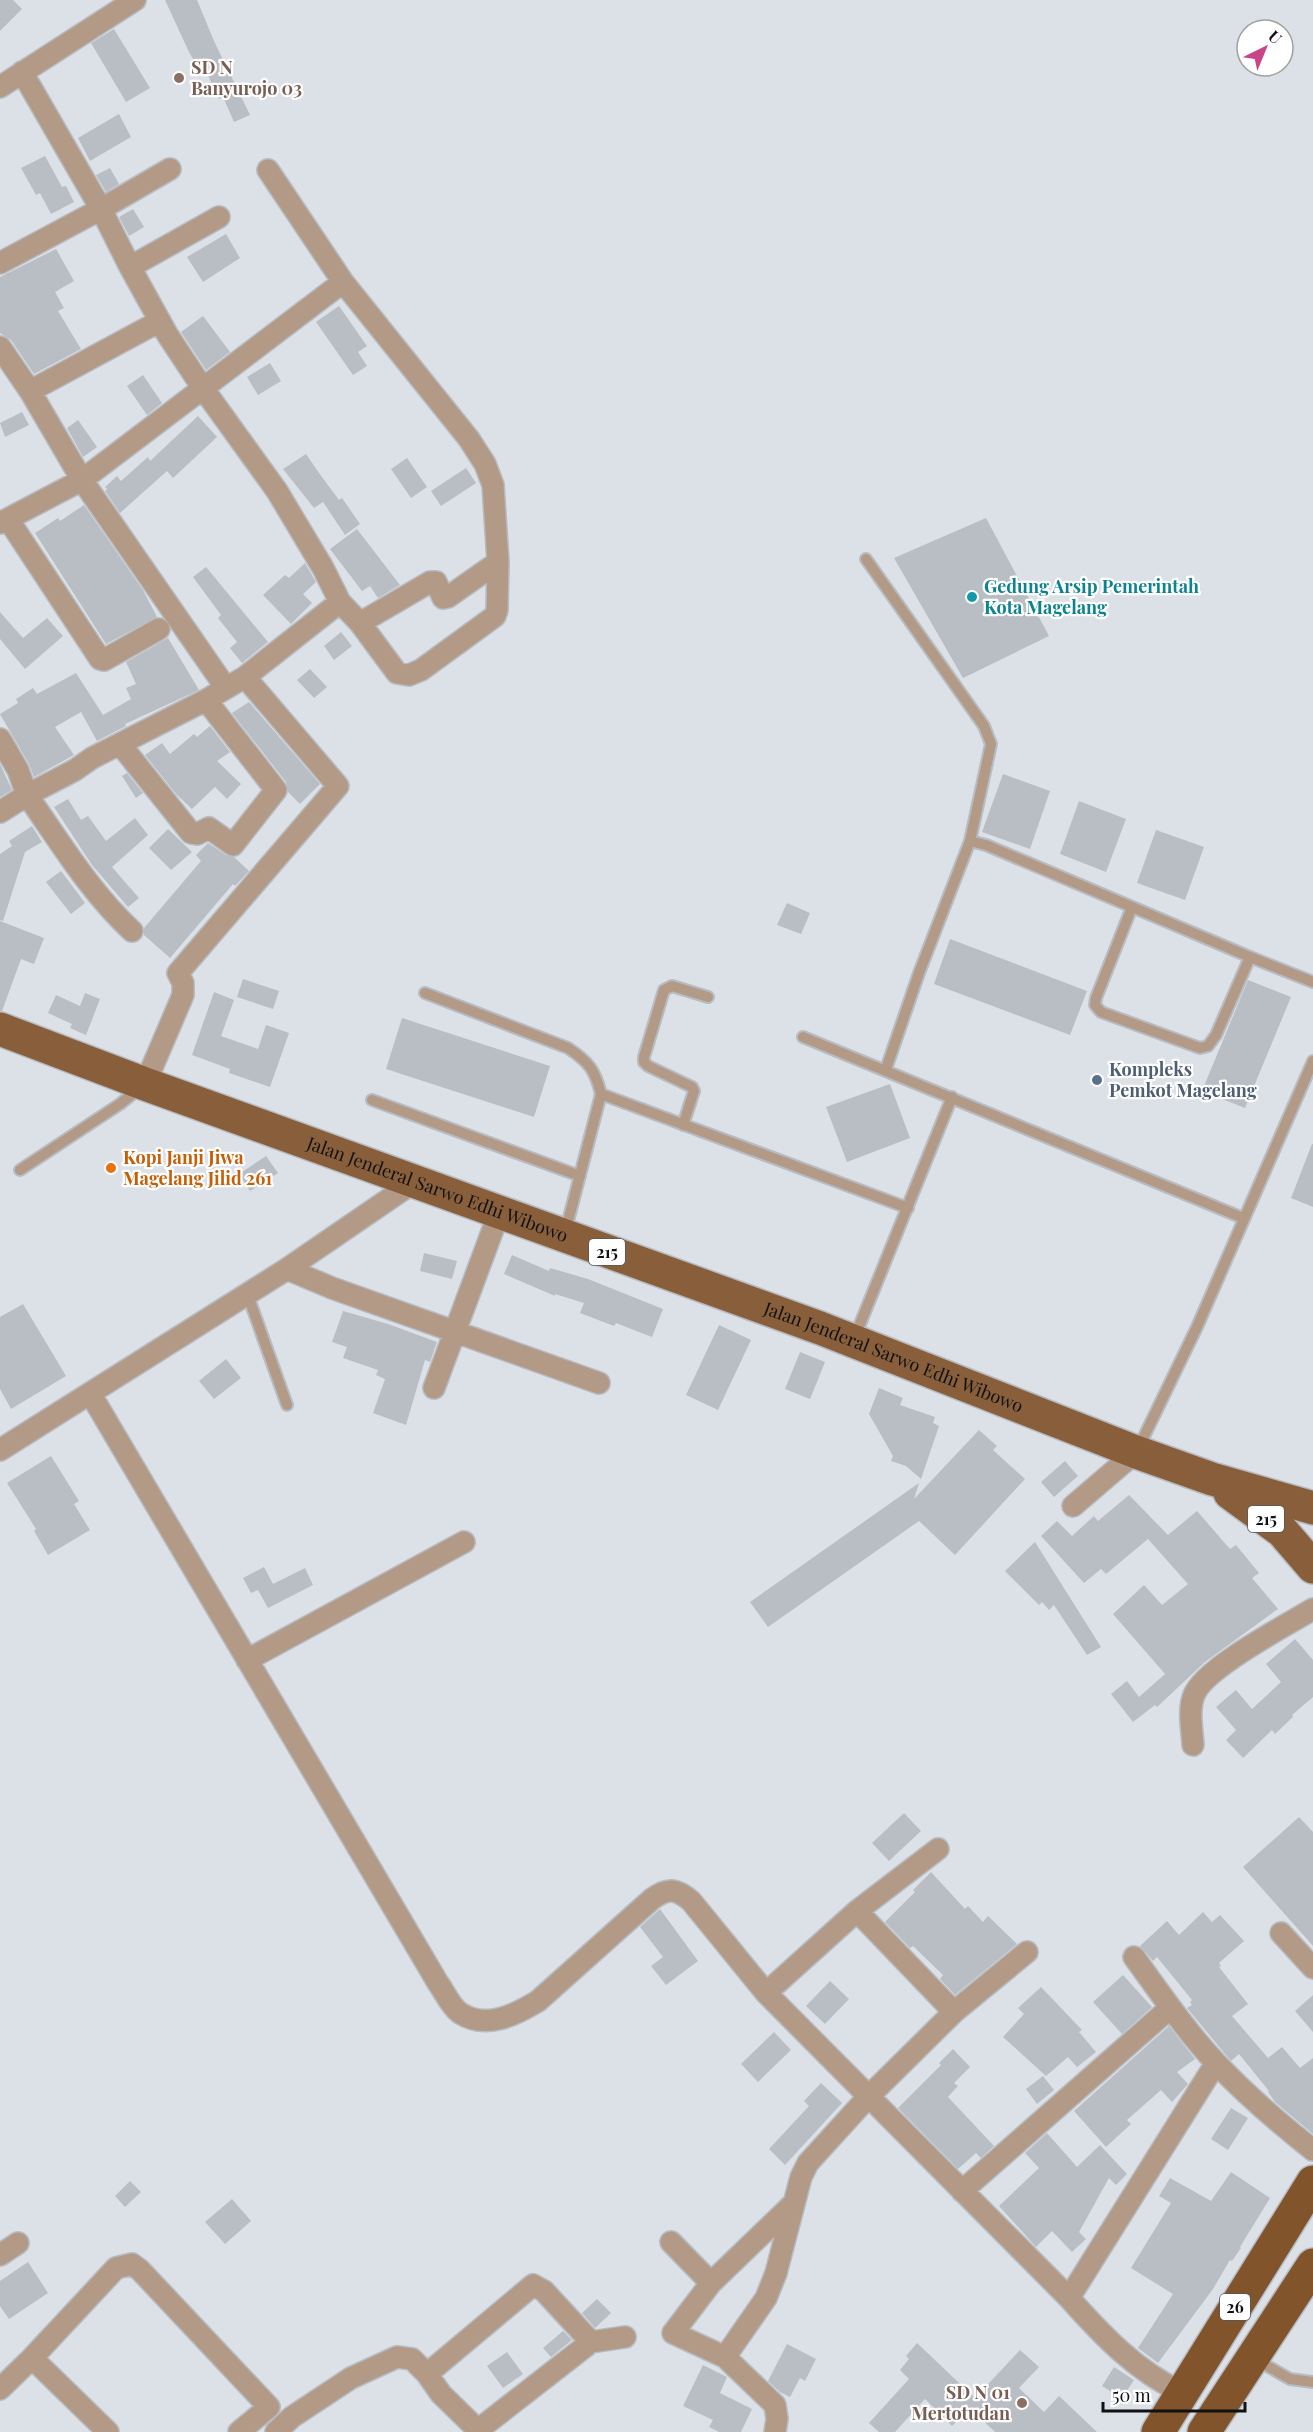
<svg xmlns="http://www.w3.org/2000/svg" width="1313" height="2432" font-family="'Playfair Display',serif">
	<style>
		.building { fill: #b9bdc4 }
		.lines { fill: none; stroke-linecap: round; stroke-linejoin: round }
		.service-casing { stroke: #b7bcc2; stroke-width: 14 }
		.minor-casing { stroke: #b7bcc2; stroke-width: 24 }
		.primary-casing { stroke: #b7bcc2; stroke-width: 36 }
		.trunk-casing { stroke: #b7bcc2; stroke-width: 36 }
		.service { stroke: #b39a87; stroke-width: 10 }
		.minor { stroke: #b39a87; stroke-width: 21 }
		.primary { stroke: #895f3b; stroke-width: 33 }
		.trunk { stroke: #82542c; stroke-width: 33 }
		.education-dot { fill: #8d6e63; stroke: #fff; stroke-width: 2 }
		.culture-dot { fill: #0f9aa8; stroke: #fff; stroke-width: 2 }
		.service-dot { fill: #5c6f8a; stroke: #fff; stroke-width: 2 }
		.food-dot { fill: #e8710a; stroke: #fff; stroke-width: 2 }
		.labels { text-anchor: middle; stroke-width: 4.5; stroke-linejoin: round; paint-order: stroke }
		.shield { fill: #fff; stroke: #57585a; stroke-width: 1.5 }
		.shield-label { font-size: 16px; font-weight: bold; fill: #0f1113 }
		.education-label { font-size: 18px; font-weight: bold; fill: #785e54; stroke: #fff; text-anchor: start }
		.culture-label { font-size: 18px; font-weight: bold; fill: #0d838f; stroke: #fff; text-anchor: start }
		.service-label { font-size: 18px; font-weight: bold; fill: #4e5e75; stroke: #fff; text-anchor: start }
		.food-label { font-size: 18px; font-weight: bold; fill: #c56008; stroke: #fff; text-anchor: start }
		.street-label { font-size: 18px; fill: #0f1113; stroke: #fff }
	</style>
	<rect width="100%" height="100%" fill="#dce1e8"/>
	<path class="building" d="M0 0H13L22 9 0 31Z
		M165 0H197L214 41 250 115 234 122 223 97 219 99 206 71 201 73 189 52Z
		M114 29 150 88 126 102 91 43Z
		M119 114 131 137 90 161 78 138Z
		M45 156 62 187 66 186 74 202 51 214 40 193 36 195 21 168Z
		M110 168 119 184 106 192 96 175Z
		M133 209 144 227 129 236 119 217Z
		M226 234 240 258 203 282 187 257Z
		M56 249 74 281 55 292 64 308 58 311 81 349 34 374 11 340 0 333V277Z
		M339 306 367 346 358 352 367 366 353 375 316 322Z
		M203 316 230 352 206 370 181 332Z
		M270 363 281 381 258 395 247 377Z
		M143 375 162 403 147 415 127 386Z
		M22 412 29 425 5 437 0 423Z
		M198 416 217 437 173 478 167 471 120 513 105 491 107 489 105 487 117 476 121 481 148 457 150 461Z
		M78 420 97 447 83 457 67 428Z
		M306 454 319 473 339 500 342 498 360 524 345 535 323 502 314 508 283 469Z
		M407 458 427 487 411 498 391 469Z
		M466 468 476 483 441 506 431 491Z
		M84 505 143 590 157 617 106 644 35 533 58 518 60 521Z
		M986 518 1049 636 963 678 894 558Z
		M357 529 400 585 378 598 370 586 362 591 330 549Z
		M305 563 316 582 303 594 312 603 291 624 263 595 285 575 289 578Z
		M206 567 268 642 242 663 230 648 237 642 218 618 221 615 193 577Z
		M0 612 23 638 47 618 63 636 25 669 0 639Z
		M341 632 352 646 334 660 324 646Z
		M168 638 199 690 125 724 126 726 97 741 81 712 55 727 74 755 34 777 29 764 0 714 18 703 16 699 33 688 37 694 76 673 103 715 131 699 126 688 136 684 126 662Z
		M310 669 327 687 314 698 297 680Z
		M249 702 320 784 300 804 288 792 286 782 232 713Z
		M210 726 230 752 217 761 241 784 227 799 215 787 192 809 176 794 145 755 162 743 170 754 194 734 197 737Z
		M0 764 12 790 0 797Z
		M127 773 143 793 136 798 122 776Z
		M1003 774 1050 791 1030 849 982 832Z
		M68 799 81 820 88 816 106 841 135 818 148 835 112 867 139 898 128 907 92 865 54 807Z
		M1079 801 1126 819 1106 872 1060 854Z
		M32 826 42 842 25 852 3 921 0 920V854L12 846 9 841Z
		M168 829 192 852 171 870 149 848Z
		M1156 830 1204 847 1185 900 1137 883Z
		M208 843 226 855 234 857 249 871 235 886 233 884 170 958 144 935V928L201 861 196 855Z
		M61 871 85 903 71 914 46 882Z
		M787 903 810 913 801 934 777 925Z
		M0 921 44 938 34 964 21 959 2 1011H0Z
		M950 939 1087 991 1070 1035 934 984Z
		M243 979 279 991 273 1009 237 997Z
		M1248 980 1291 997 1245 1108 1202 1091Z
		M214 992 234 1000 221 1036 258 1049 266 1025 289 1033 270 1087 229 1073 230 1069 192 1055Z
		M85 993 100 999 86 1035 70 1028 72 1024 48 1013 56 995 80 1006Z
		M402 1018 550 1066 534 1117 386 1069Z
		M890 1084 910 1138 847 1162 826 1107Z
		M1312 1144H1313V1207L1291 1198Z
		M266 1156 278 1173 250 1191 239 1174Z
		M424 1253 457 1261 452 1279 420 1271Z
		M512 1255 549 1271 550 1268 588 1279 663 1309 652 1337 616 1323 614 1326 580 1313 584 1303 555 1294V1296L504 1274Z
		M23 1304 66 1376 11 1409 0 1389V1317Z
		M343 1311 388 1324 437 1342 430 1362 425 1360 406 1425 373 1413 385 1379 376 1375 378 1370 343 1358 347 1347 332 1342Z
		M719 1325 751 1340 718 1410 686 1395Z
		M800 1352 825 1362 810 1399 785 1389Z
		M226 1359 241 1378 214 1399 199 1381Z
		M879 1388 903 1398 900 1405 935 1417 933 1423 939 1426 921 1479 906 1466 891 1461 893 1456 869 1414Z
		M979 1430 997 1446 993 1450 1025 1479 955 1555 919 1521 768 1627 750 1602 919 1483 914 1499Z
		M51 1456 79 1501 74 1504 90 1530 48 1555 34 1531 36 1529 7 1483Z
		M1065 1461 1078 1476 1054 1497 1041 1482Z
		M1129 1495 1168 1535 1197 1511 1230 1549 1236 1545 1259 1573 1252 1578 1278 1609 1205 1662 1157 1707 1155 1705 1133 1722 1111 1694 1127 1681 1139 1697 1165 1674 1113 1614 1144 1585 1162 1605 1188 1584 1148 1539 1106 1574 1101 1569 1084 1583 1041 1536 1057 1521 1072 1536 1094 1516 1098 1521Z
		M1035 1542 1101 1647 1087 1655 1054 1605 1049 1610 1042 1602 1039 1605 1005 1571Z
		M264 1567 273 1584 305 1568 313 1585 268 1608 258 1590 251 1593 243 1578Z
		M1295 1639 1313 1660V1697L1292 1715 1293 1717 1275 1734 1272 1730 1243 1758 1226 1740 1236 1730 1216 1707 1236 1690 1252 1709 1281 1682 1266 1664Z
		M904 1813 921 1831 889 1861 872 1843Z
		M1299 1817 1313 1832V1946L1243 1867Z
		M931 1872 965 1909 968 1906 983 1922 988 1916 1017 1944 955 1995 940 1979 943 1975 913 1946 910 1948 885 1922 915 1892 913 1890Z
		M660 1909 698 1961 666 1985 651 1966 663 1957 640 1927Z
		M1203 1912 1212 1922 1220 1915 1244 1941 1219 1963 1221 1966 1219 1967 1248 2004 1232 2016 1268 2058 1282 2047 1300 2068 1313 2058V2134L1275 2102 1268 2092 1269 2091 1239 2054 1231 2061 1225 2054 1187 2008 1192 2005 1190 2002 1192 2000 1157 1957 1153 1961 1140 1946 1167 1921 1179 1935Z
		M1123 1975 1152 2007 1122 2034 1093 2002Z
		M830 1981 849 1999 825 2024 806 2006Z
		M1041 1987 1082 2030 1079 2032 1096 2052 1077 2067 1068 2057 1046 2076 1003 2037 1024 2014 1018 2008Z
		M1313 1995V2032L1295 2011Z
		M1169 2026 1195 2059 1177 2072 1188 2084 1172 2102 1161 2090 1127 2120 1131 2124 1106 2147 1074 2111Z
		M774 2032 791 2050 758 2082 741 2064Z
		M953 2049 970 2067 954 2083 958 2086 948 2097 994 2146 981 2158 976 2153 958 2169 898 2108 941 2065 939 2063Z
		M1043 2076 1054 2090 1037 2104 1026 2089Z
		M821 2083 842 2103 785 2165 769 2149 809 2106 804 2101Z
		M1231 2108 1248 2118 1228 2150 1211 2139Z
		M1047 2133 1077 2167 1100 2145 1127 2174 1116 2185 1109 2178 1079 2232 1086 2239 1072 2252 1052 2231 1036 2247 999 2206 1039 2168 1025 2153Z
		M1231 2172 1270 2198 1240 2247 1241 2248 1232 2261 1230 2260 1213 2289 1158 2363 1138 2348 1173 2294 1131 2268 1171 2203 1159 2196 1170 2178 1211 2201Z
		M130 2181 141 2192 125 2207 115 2196Z
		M232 2199 251 2221 225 2244 205 2222Z
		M28 2262 48 2293 9 2319 0 2306V2281Z
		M597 2299 611 2313 595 2328 582 2313Z
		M563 2331 572 2340 551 2357 543 2348Z
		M917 2343 975 2398 1020 2350 1039 2367 1019 2388 1044 2412 1059 2396 1097 2432H995L970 2408 952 2426 925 2399 895 2432H879L869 2423 909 2379 900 2370 909 2359 906 2356Z
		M787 2344 816 2359 805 2381 800 2378 790 2397 780 2392 768 2381Z
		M507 2352 523 2374 503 2388 487 2366Z
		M703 2365 727 2377 720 2393 752 2409 741 2432H719L709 2427 713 2420 683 2406Z
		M1114 2367 1134 2380 1122 2398 1102 2386Z"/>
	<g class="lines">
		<g class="service-casing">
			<path id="service" d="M866 559 984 726 991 744 970 841
				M1132 907 1096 998 1095 1005 1101 1012 1200 1048 1208 1046 1216 1035 1250 957
				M425 993 568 1048C589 1062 595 1070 601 1094
				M803 1037 1243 1218
				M886 1069 919 973 970 841 986 845 1250 957 1313 982
				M372 1100 580 1176
				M683 1125 694 1091 692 1087 648 1066 644 1062V1057L664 990 672 986 708 997
				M20 1170 120 1104 141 1087
				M565 1233 601 1094 908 1208
				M247 1293 287 1405
				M854 1339 952 1097
				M1138 1449 1197 1327 1313 1061
				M1255 2359 1290 2379 1313 2382"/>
		</g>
		<g class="minor-casing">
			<path id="minor" d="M22 72 101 209 130 267 167 334 202 387 277 491 323 568 340 602 245 677 206 700 92 758 75 770 27 795C60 842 90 892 132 931
				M0 87 135 0
				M0 263 101 209 170 169
				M130 267 219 217
				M0 347 30 391 82 480 226 688
				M30 391 160 321
				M8 519 100 659 104 660 159 629
				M0 523 82 480 343 282 268 170
				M340 602 360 623 397 673 409 675 421 670 495 616 497 610 498 562 493 485 485 464 469 439 343 282
				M360 623 430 582H436L443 598 448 597 498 562
				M0 739 18 770 27 795 0 812
				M120 744 191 833 197 834 209 828 233 845 276 790 206 700
				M145 1084 183 995V983L178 973 338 786 245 677
				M287 1269 332 1288 599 1383
				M434 1388 499 1213
				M90 1393 438 1983C444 1991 451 2007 460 2013 486 2030 515 2015 538 2001L652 1899C668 1887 677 1889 691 1901L766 1993 1069 2298C1102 2335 1136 2371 1181 2392
				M0 1450 287 1269 414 1182
				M1073 1506 1136 1452
				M247 1660 464 1542
				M1193 1745C1192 1729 1188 1710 1194 1695 1204 1668 1287 1625 1313 1609
				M857 1911 954 2012
				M1281 1933 1313 1968
				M1134 1957C1160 1993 1186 2031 1216 2063 1246 2095 1279 2123 1313 2150
				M766 1993 857 1911 938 1849
				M962 2191 1170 2008
				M671 2242 711 2283
				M0 2255 18 2243
				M1069 2298 1216 2063
				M725 2357 766 2298 776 2273 801 2177 808 2163 868 2097 954 2012 1027 1952
				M32 2358 108 2432
				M427 2374 533 2285 544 2291 591 2342
				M0 2389 32 2358 116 2268 132 2264 140 2270 269 2407 239 2432
				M276 2432 292 2417 351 2378 397 2357 412 2359 427 2374 441 2394 478 2430 591 2342 625 2337
				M775 2432 777 2419 775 2405 725 2357 673 2333 711 2283 793 2204"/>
		</g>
		<g class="primary-casing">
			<g id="primary">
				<path id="s1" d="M0 1029 145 1084 820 1328 1136 1452 1212 1479 1313 1508"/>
				<path d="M1230 1493 1282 1531 1313 1567"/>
			</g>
		</g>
		<g class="trunk-casing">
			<path id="trunk" d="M1158 2432 1313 2182
				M1204 2432 1313 2265"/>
		</g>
		<use href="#service" class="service"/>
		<use href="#minor" class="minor"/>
		<use href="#primary" class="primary"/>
		<use href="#trunk" class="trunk"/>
	</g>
	<g class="education-dot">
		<circle cx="179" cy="78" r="6"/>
		<circle cx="1022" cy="2403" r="6"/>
	</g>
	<circle class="culture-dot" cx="972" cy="597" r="6"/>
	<circle class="service-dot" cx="1097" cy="1080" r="6"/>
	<circle class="food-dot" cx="111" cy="1168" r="6"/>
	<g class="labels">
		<g class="shield">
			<rect x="589" y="1239" width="36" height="26" rx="4.5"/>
			<rect x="1248" y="1506" width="36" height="26" rx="4.5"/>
			<rect x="1220" y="2294" width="30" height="26" rx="4.5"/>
		</g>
		<g class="shield-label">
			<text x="607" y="1258">215</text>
			<text x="1266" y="1525">215</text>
			<text x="1235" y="2313">26</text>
		</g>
		<g class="education-label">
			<text x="191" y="74">SD N<tspan x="191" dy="21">Banyurojo 03</tspan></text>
			<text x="1010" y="2399" text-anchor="end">SD N 01<tspan x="1010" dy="21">Mertotudan</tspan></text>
		</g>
		<g class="culture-label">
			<text x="984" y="593">Gedung Arsip Pemerintah<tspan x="984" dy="21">Kota Magelang</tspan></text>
		</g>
		<g class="service-label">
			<text x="1109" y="1076">Kompleks<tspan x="1109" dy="21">Pemkot Magelang</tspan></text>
		</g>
		<g class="food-label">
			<text x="123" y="1164">Kopi Janji Jiwa<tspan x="123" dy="21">Magelang Jilid 261</tspan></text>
		</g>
		<g class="street-label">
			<text dy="6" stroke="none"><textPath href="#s1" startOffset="466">Jalan Jenderal Sarwo Edhi Wibowo</textPath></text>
			<text dy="6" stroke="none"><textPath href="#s1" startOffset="952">Jalan Jenderal Sarwo Edhi Wibowo</textPath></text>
		</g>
	</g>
	<g transform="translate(1265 48) rotate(43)"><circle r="28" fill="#ffffff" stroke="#9fa0a1" stroke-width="1.5"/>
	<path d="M0-4.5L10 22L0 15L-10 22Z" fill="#c94488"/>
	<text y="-9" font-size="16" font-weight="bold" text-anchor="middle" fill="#0f1113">U</text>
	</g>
	<path d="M1103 2402v9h142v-9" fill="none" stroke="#0f1113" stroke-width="3"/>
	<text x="1112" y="2402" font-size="18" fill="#0f1113" stroke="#ffffff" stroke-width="4.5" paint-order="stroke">50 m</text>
</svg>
